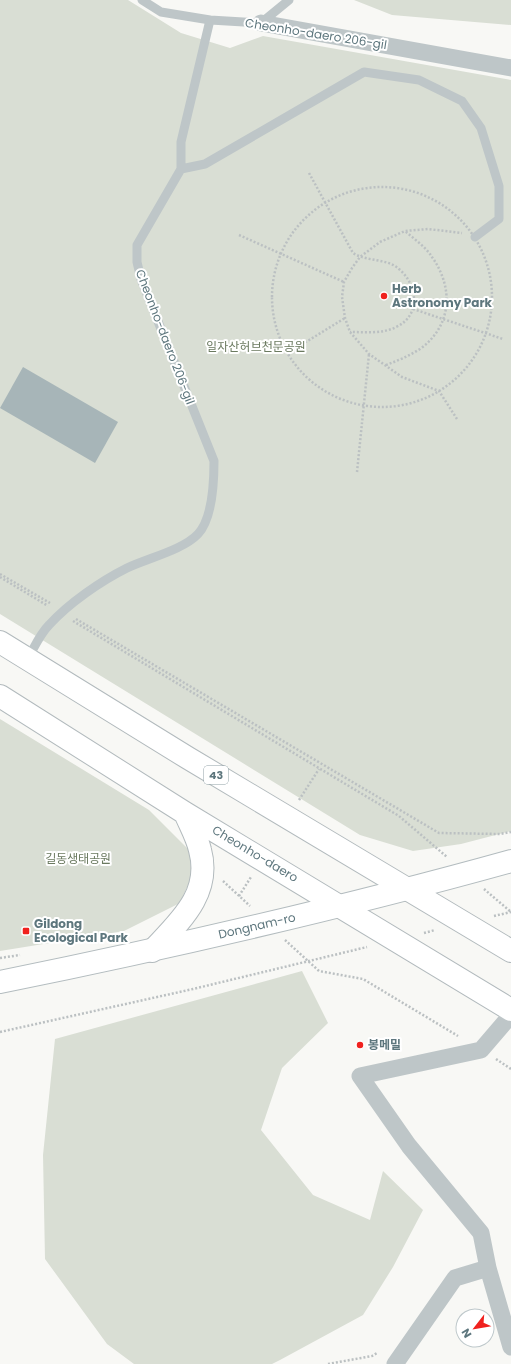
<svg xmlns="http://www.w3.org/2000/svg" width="511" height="1364" font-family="Poppins,'Noto Sans KR',sans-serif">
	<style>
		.green { fill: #d9ded4 }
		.building { fill: #a7b5b8 }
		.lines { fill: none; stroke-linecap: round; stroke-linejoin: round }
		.secondary-casing { stroke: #b3bcbf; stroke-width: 24 }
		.primary-casing { stroke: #b2babd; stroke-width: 24 }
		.path { stroke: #bbc0c2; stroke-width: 2.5; stroke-dasharray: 2 2; stroke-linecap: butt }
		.lane { stroke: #bec6c8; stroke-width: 9 }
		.street { stroke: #bec6c8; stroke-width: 17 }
		.secondary { stroke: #fff; stroke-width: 22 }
		.primary { stroke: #fff; stroke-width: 22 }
		.poi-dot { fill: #f0211e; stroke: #fff; stroke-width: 1.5 }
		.labels { text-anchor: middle; stroke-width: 4; stroke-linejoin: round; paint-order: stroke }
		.shield { fill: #fff; stroke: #8e9fa4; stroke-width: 1 }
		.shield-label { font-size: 11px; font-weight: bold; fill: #5d767d }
		.street-label { font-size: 12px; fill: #5d767d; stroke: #fff }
		.poi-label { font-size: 12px; font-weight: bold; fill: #5d767d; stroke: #fff; text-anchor: start }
		.park-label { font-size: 12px; fill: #6b7a60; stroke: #fff }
	</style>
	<rect width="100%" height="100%" fill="#f8f8f5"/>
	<path class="green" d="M0 0H128L181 33 230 48 263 36 511 80V831L461 844 413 851 360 835 0 614Z
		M354 0H511V25L392 15Z
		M0 719 149 810 189 850 192 876 180 903 124 931 0 951Z
		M302 971 328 1023 282 1068 261 1130 313 1195 370 1220 383 1171 423 1210 393 1267 363 1315 280 1360 272 1364H134L107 1344 45 1259 43 1155 55 1039Z"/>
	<path class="building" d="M23 367 118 422 95 463 0 408Z"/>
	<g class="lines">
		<g class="secondary-casing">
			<path id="secondary" d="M0 982C172 947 342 908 511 861"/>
		</g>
		<g class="primary-casing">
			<path id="primary" d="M0 642 188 758 511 951
				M0 696 185 813 511 1010
				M152 951C179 922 212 894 200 850 197 837 190 825 185 813"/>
		</g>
		<path class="path" d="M309 173 353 253C367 262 387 258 399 269 418 285 421 316 396 327 383 334 365 332 350 332
			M272 297a110 110 0 1 1 220 0a110 110 0 1 1-220 0Z
			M239 235 344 282
			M413 309 503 339
			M288 353 345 318
			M386 365C397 361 409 356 420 349 452 326 454 288 432 257 426 247 414 239 405 231
			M457 419 439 391 402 377 369 354 350 332 345 318 342 297 344 282 352 268 360 257 380 242 405 231 428 229 462 233
			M357 472 369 354
			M0 574 50 603
			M0 577 48 606
			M76 619 439 833 500 834 511 832
			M73 621 399 816 447 857
			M299 800 319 769
			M223 881 250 906
			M484 889 511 912
			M239 896 251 877
			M494 916 511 912
			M424 933 435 930
			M285 940 319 971 363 979 458 1036
			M0 958 20 955
			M0 1032 193 989 367 947
			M496 1059 511 1069
			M328 1364 372 1356 377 1353"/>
		<path class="lane" d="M142 0 161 12 210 20
			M181 169 205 164 364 72 419 80 462 101 481 128 499 186V219L475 237
			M28 658C34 648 40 634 49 625 69 603 101 581 127 568 148 558 183 550 198 534 213 518 214 481 214 461L141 279 137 262V245L181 169V142L210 20 261 23 289 0"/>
		<path class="street" d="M261 23 511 68
			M511 1015 481 1050 360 1076 409 1146 481 1233 488 1268 511 1347
			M395 1364 455 1278 488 1268"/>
		<use href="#secondary" class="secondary"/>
		<use href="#primary" class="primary"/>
	</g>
	<g class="poi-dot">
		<circle cx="384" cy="296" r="4"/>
		<rect x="22" y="927" width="8" height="8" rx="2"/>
		<circle cx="360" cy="1045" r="4"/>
	</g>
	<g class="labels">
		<rect class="shield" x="204" y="766" width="24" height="18" rx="3"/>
		<g class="shield-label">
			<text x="216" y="779">43</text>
		</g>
		<g class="street-label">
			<text transform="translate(316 34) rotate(9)" y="4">Cheonho-daero 206-gil</text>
			<text transform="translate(165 337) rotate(69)" y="4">Cheonho-daero 206-gil</text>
			<text transform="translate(255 854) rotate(31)" y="4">Cheonho-daero</text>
			<text transform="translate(257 926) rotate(-13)" y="4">Dongnam-ro</text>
		</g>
		<g class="poi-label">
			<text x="392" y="293">Herb<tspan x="392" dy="14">Astronomy Park</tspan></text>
			<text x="34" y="928">Gildong<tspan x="34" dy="14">Ecological Park</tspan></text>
			<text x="368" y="1049">봉메밀</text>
		</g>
		<g class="park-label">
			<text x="256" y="351">일자산허브천문공원</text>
			<text x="78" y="863">길동생태공원</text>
		</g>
	</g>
	<g transform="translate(475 1328) rotate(239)"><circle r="19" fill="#ffffff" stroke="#bec8cb"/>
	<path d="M0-3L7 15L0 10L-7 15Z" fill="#f0211e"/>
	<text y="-6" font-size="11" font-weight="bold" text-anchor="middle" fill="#5d767d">N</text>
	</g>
</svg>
